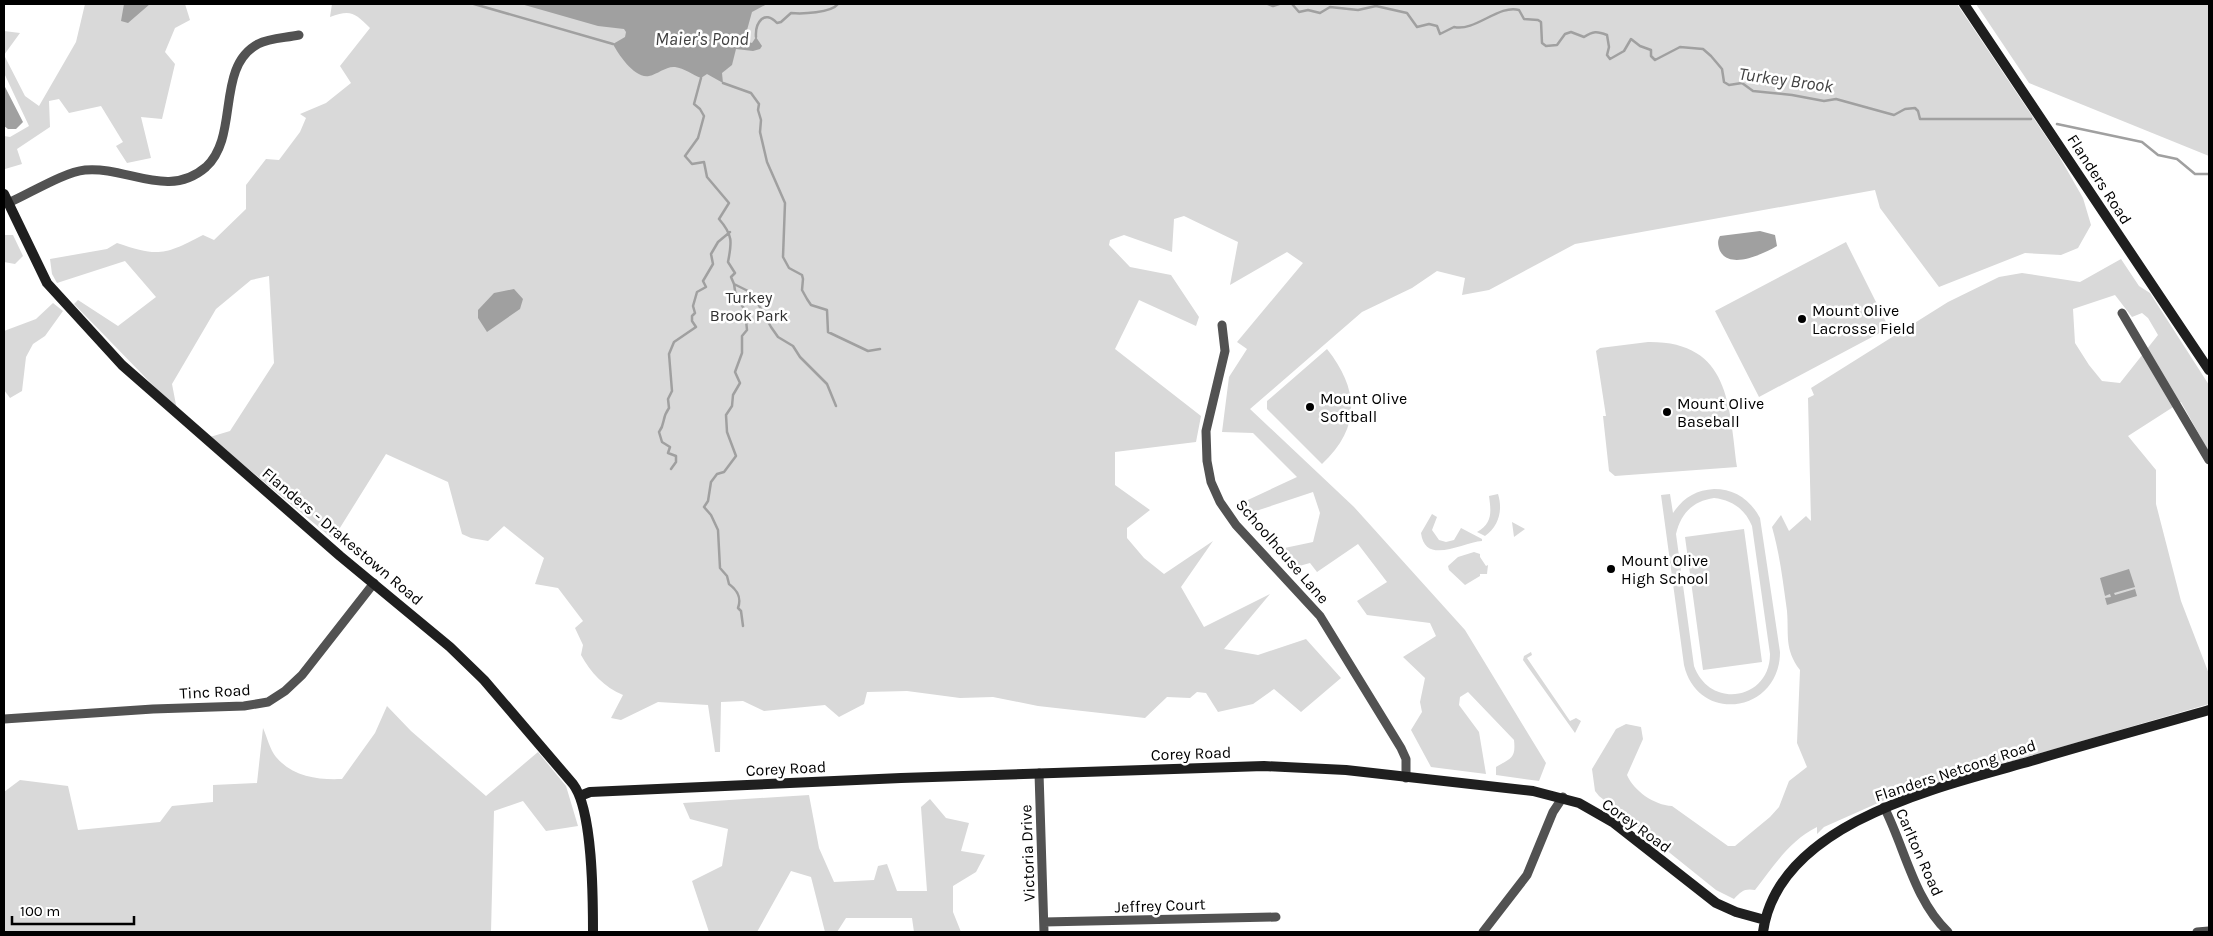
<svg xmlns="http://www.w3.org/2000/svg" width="2213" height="936" font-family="Karla,sans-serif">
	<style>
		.green { fill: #d9d9d9; fill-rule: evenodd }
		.water { fill: #a0a0a0 }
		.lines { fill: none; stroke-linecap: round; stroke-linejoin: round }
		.stream { stroke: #a0a0a0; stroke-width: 2.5 }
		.street { stroke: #525252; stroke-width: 9 }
		.secondary { stroke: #1f1f1f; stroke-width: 10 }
		.poi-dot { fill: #000; stroke: #fff; stroke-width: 2 }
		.labels { text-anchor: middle; stroke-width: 5; stroke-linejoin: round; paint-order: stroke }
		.street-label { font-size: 16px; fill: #000; stroke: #fff }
		.park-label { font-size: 16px; fill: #303030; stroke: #fff }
		.poi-label { font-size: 16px; fill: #000; stroke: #fff; text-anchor: start }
		.water-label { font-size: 18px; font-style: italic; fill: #414141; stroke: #fff }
	</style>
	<rect width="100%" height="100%" fill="#fff"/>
	<path class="green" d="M85 4H185L190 20 175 28 165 52 175 64 162 119 141 117 151 158 127 163 116 146 123 142 101 106 69 113 59 99 49 101 50 127 17 149 22 164 5 169 4 136 10 137 29 126 4 73V31L20 33 4 55 25 96 39 106 76 42Z
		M332 4H1957L2059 156 2083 198 2091 225 2078 248 2061 255 2025 253 1939 287 1880 208 1875 190 1575 244 1489 290 1462 295 1465 278 1437 271 1412 288 1362 312 1250 409 1354 507 1465 630 1546 763 1539 781 1496 775V767C1511 758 1516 759 1514 740L1468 692 1460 697 1459 705 1479 732 1486 774 1431 767 1411 730 1422 712 1420 702 1425 678 1403 657 1436 636 1430 623 1367 615 1357 601 1387 582 1358 544 1317 572 1310 563 1292 568 1275 550 1313 542 1320 513 1313 492 1244 515 1237 505 1297 477 1253 433 1222 432 1229 377 1247 349 1237 342 1303 263 1287 252 1230 285 1238 242 1184 216 1174 219 1172 252 1124 235 1110 240 1109 245 1130 267 1171 275 1199 317 1196 326 1139 300 1115 349 1201 416 1196 442 1115 452V485L1150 510 1127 528V538L1144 558 1164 574 1213 541 1181 587 1204 627 1270 594 1224 649 1258 655 1306 639 1341 678 1301 712 1274 689 1253 704 1218 712 1206 693 1197 692 1190 698 1167 697 1145 718 1038 706 993 697 960 698 907 691 867 692 864 704 839 717 825 705 764 711 743 701 721 702 720 752H715L708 705 658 702 621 720 611 718 623 695C604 687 591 673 581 655L583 645 575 628 583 621 558 588 535 584 544 558 504 526 488 541 471 538 462 534 448 482 386 454 333 539 210 437 230 431 274 363 269 276 251 280 216 309 172 384 177 410 74 304 78 300 118 326 156 297 125 261 57 283 52 274 50 259 107 249 117 243C158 257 165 255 203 235L214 240 246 209V185L266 159 279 160 300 132 306 118 300 114 326 103 351 83 340 66 370 28C355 13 351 9 330 17Z
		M1976 4H2209V156L2029 83Z
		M4 235H13L23 256 15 264 4 262Z
		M1846 242 1889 328 1759 397 1715 311Z
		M2121 259 2139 286 2150 293 2209 385V452L2181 402 2128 436 2156 470V504L2181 601 2209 674V704L1896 795 1824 827 1817 834V827C1789 841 1774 866 1755 890 1745 888 1741 891 1734 899L1716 890 1599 796 1595 791 1592 769 1616 729 1626 724 1641 727 1643 739 1627 775C1634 791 1654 805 1672 806L1728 846H1735L1770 817 1779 807 1789 781 1807 767 1797 743 1800 670C1784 649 1789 635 1787 611 1783 582 1780 555 1772 527L1781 515 1789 531 1806 516 1811 521 1808 398 1814 395 1811 388 1948 302 1999 277 2022 273 2080 282ZM2115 295 2132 317 2142 313 2148 318 2158 335 2120 383 2102 381 2089 365 2075 343 2073 309Z
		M53 303 63 311 45 336 33 344 26 357 22 391 10 398 4 390V331L36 319Z
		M1648 342C1730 341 1729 405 1737 467L1615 476 1609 471 1603 416H1606L1596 351 1600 348Z
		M1327 349C1359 389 1361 428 1322 464L1267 409V401Z
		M1714 489C1734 489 1750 499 1760 518L1780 652C1780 713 1698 725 1684 665L1661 495 1670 494 1673 513C1683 498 1696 490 1714 489ZM1714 498C1732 500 1745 509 1752 526L1770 654C1770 700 1710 710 1694 666L1676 534C1681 513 1693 501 1714 498Z
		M1498 494C1503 510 1499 526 1485 536L1477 532C1493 523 1491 511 1489 496Z
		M1432 514 1437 517 1432 530 1439 540 1446 542 1454 540 1461 528 1482 539V541C1463 542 1425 566 1421 533Z
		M1512 522 1525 529 1514 537Z
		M1744 529 1762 662 1703 670 1685 537Z
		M1474 552 1480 554V557L1486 566 1488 565 1487 574H1480V576L1465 585 1449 570 1448 566 1458 557Z
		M1531 652 1532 655 1527 658 1570 721 1576 718 1581 721 1575 733 1523 660 1524 656Z
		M387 706 411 731 486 796 538 752 566 786 578 826 546 831 523 801 494 811 491 932H4V792L20 780 68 786 78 830 160 822 172 806 213 802V785L257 783 263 728C267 737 270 750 276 757 293 777 318 780 342 779L375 733Z
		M809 795 819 848 834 882 874 880 878 866 887 864 897 891H927L921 807 930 799 946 818 969 823 961 851 985 855 976 872 953 886V912L961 932H914L912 918H846L837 932H825L811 877 791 871 757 932H709L692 881 722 866 728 829 690 819 683 803Z"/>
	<path class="water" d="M124 4H150L128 23 121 21Z
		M521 4H767L752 12 744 41 752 43 756 37 762 46 760 49 753 51 736 49 732 65 722 73 723 83 707 74 701 78C693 75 684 68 675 67 666 66 658 74 649 76 635 79 618 54 613 44L625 37 626 32 624 29 598 26Z
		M4 85 23 122 16 129H8L4 126Z
		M1760 231 1775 235 1777 246C1763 254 1730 270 1720 251 1718 246 1717 241 1720 236Z
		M514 289 523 299 520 309 487 332 478 318V310L494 293Z
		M2129 569 2135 587 2114 593 2115 595 2135 589 2137 596 2107 605 2105 598 2111 597 2110 594 2105 596 2100 578Z"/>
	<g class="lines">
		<path class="stream" d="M474 4 613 44
			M1268 4 1273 6 1279 4
			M1292 4 1299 12 1308 10 1320 13 1330 7 1358 10 1376 6 1407 13 1417 27 1429 24 1437 26 1440 34 1454 27C1475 32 1499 4 1519 10L1524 19 1538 20 1541 22 1542 43 1546 46 1557 45 1565 34 1571 32 1584 37C1593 31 1597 31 1607 35L1609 47 1607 55 1610 59 1624 51 1631 39 1640 46 1651 50V56L1655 60 1680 47 1703 49 1711 56 1722 69 1724 82 1729 85 1742 83 1753 91 1792 95 1824 101 1836 99 1894 115 1905 109 1915 108 1918 111 1920 119H2031
			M756 37C755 23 764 9 777 23L781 22 791 13C802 14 831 13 838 4
			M701 78 694 104 700 109 704 116 698 138 685 156 692 164 704 162 707 177 729 203 719 219C733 235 732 242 728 262L735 273 731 277 734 284 752 293 771 327 778 337 793 346 800 357 827 384 836 406
			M723 83 751 93 759 104 758 110 761 120 760 132 767 162 785 203 783 257 789 268 802 275 803 279 802 290 807 299 811 305 827 310 828 332 868 351 880 349
			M2057 124 2142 142 2158 155 2177 159 2195 174H2209
			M734 284 736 297 745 310 747 330 742 336V353L735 372 740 383 733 395 732 406 726 415 727 432 736 456 724 472 717 474 711 482 708 501 704 507 711 515 718 530 720 568 727 576 729 584C737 590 742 597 738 608L741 611 743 626
			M671 469 676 462V456L668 453 670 447 662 442 659 432C666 423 661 419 669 408L668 399 672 391 669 354 674 342 696 327 692 321V316L695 313 693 306 697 292 706 287 703 281 713 264 711 254 718 242 730 232"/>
		<path class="street" d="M8 203C29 194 64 172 85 170 127 166 168 200 206 167 240 136 215 67 258 44 270 38 285 38 299 35
			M2122 313 2209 460
			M1222 325 1225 351 1206 431 1207 461 1211 482 1220 502 1236 525 1320 616 1401 748 1406 759V778
			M4 719 153 709 244 706 268 702 285 691 302 675 374 583
			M1039 773 1044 932
			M1884 807C1905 848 1914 900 1948 932
			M1044 922 1276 917
			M1483 932 1527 875 1553 812 1563 797
			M2197 932 2209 931"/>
		<path class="secondary" d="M1964 4 2209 370
			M4 194 47 283 122 365 340 556 450 647 484 680 573 784C593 810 593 898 593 932
			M580 796 590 792 901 778 1264 766 1346 770 1533 791 1579 803 1614 823 1716 903 1736 912 1765 920
			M1763 932C1778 822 1943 786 2031 761 2091 743 2150 727 2209 710"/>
	</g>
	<g class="poi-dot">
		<circle cx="1802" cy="319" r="5"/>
		<circle cx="1310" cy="407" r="5"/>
		<circle cx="1667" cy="412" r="5"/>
		<circle cx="1611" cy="569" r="5"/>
	</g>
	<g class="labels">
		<g class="street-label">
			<text transform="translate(2100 179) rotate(57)" y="6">Flanders Road</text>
			<text transform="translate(343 536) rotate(40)" y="6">Flanders - Drakestown Road</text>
			<text transform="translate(1283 551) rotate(49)" y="6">Schoolhouse Lane</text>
			<text transform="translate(215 691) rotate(-3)" y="6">Tinc Road</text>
			<text transform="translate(1191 753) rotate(-2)" y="6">Corey Road</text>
			<text transform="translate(786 768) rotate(-3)" y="6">Corey Road</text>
			<text transform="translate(1955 770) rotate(-18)" y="6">Flanders Netcong Road</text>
			<text transform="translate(1637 825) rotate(36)" y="6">Corey Road</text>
			<text transform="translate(1920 852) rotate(66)" y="6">Carlton Road</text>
			<text transform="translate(1027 853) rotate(-92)" y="6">Victoria Drive</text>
			<text transform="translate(1160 905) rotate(-2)" y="6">Jeffrey Court</text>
		</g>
		<g class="park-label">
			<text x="749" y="303">Turkey<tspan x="749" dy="18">Brook Park</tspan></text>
		</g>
		<g class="poi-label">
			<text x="1812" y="316">Mount Olive<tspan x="1812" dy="18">Lacrosse Field</tspan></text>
			<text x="1320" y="404">Mount Olive<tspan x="1320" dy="18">Softball</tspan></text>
			<text x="1677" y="409">Mount Olive<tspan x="1677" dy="18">Baseball</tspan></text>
			<text x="1621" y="566">Mount Olive<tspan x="1621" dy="18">High School</tspan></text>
		</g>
		<g class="water-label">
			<text x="702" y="45">Maier's Pond</text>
			<text transform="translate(1786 80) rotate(8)" y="6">Turkey Brook</text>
		</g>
	</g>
	<rect width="2213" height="936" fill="none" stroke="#000000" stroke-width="10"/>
	<path d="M12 916v8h122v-8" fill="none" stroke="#000000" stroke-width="2.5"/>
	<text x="20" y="916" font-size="15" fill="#000000" stroke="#ffffff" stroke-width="4" paint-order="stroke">100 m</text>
</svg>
